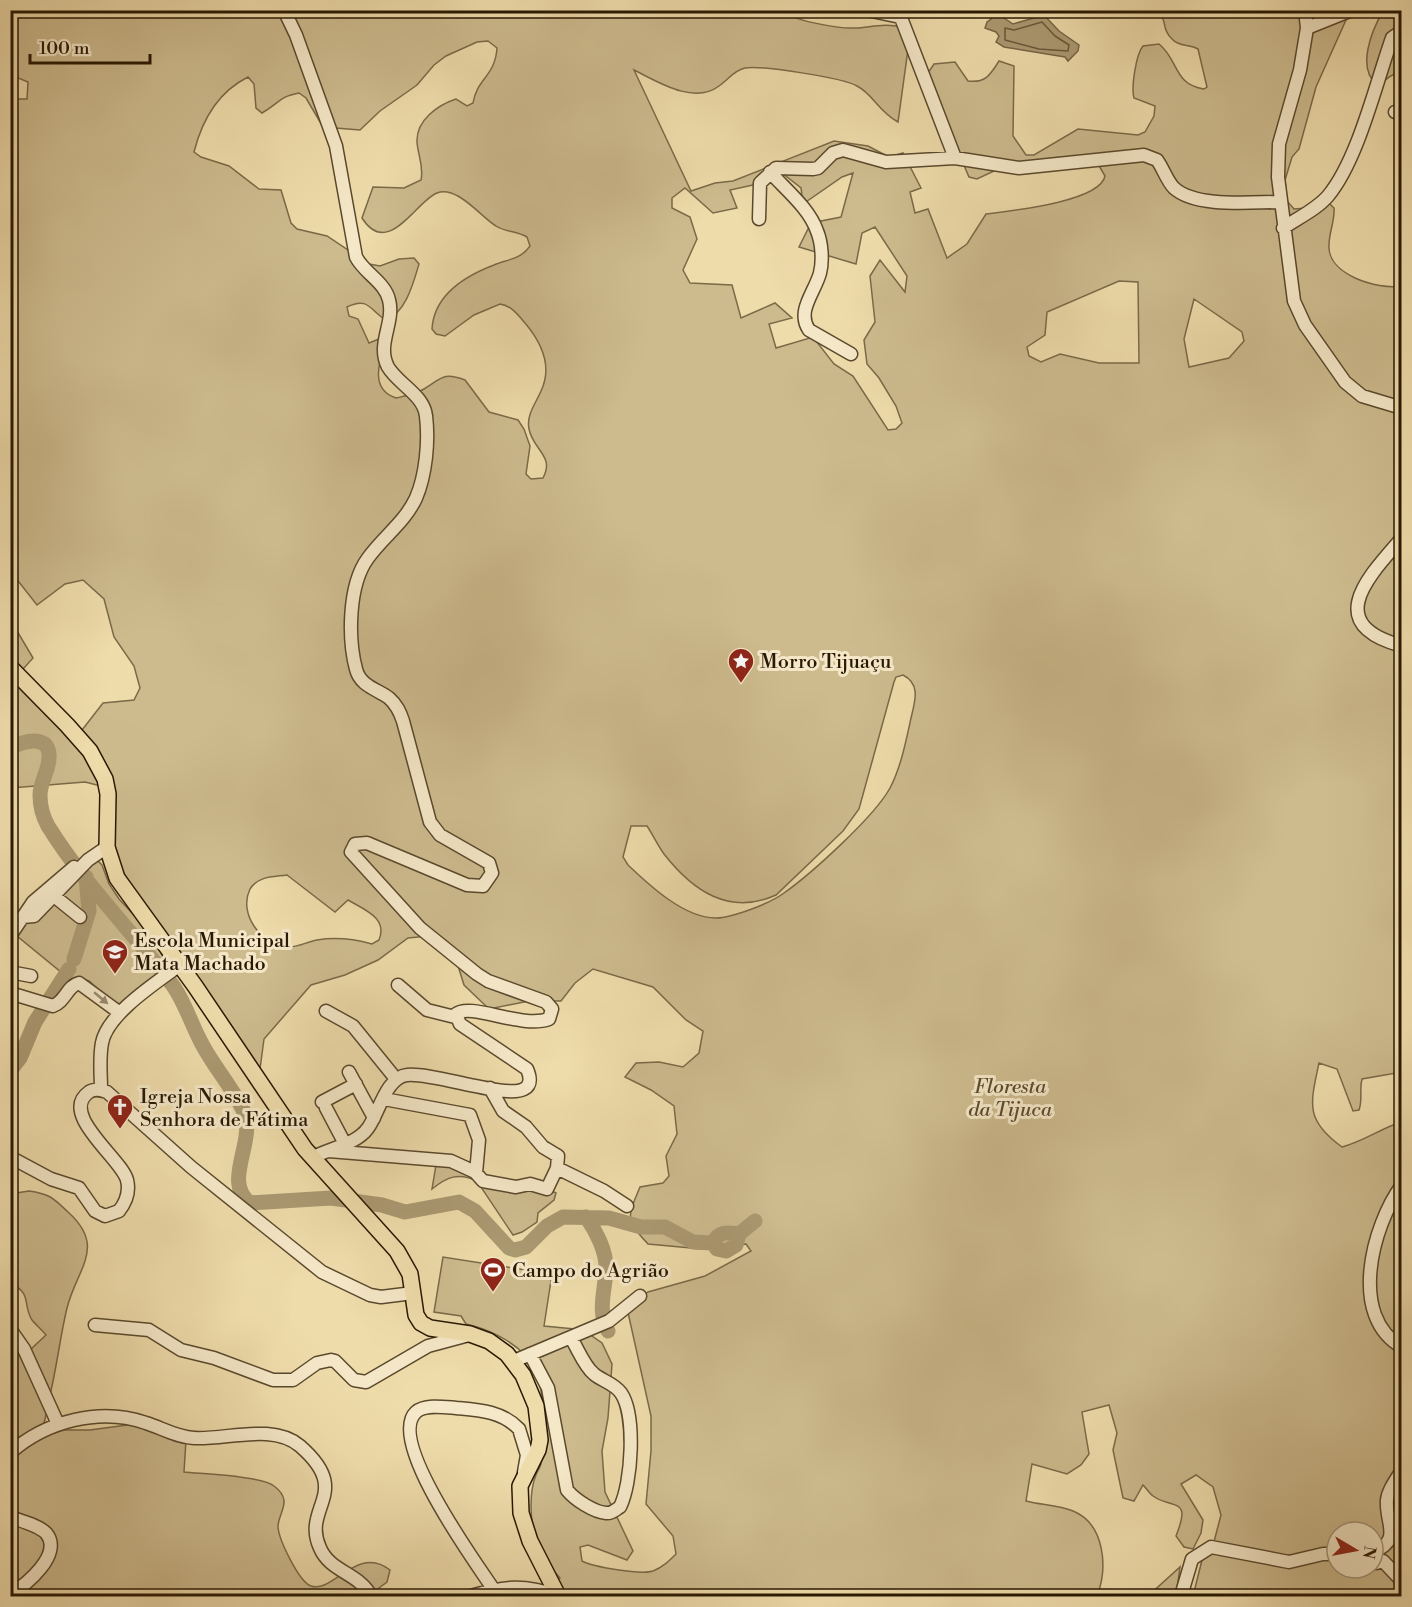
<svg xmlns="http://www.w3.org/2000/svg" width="1412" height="1607" font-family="'Libre Bodoni',serif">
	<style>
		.green { fill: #cdbb8e; stroke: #7a6a48; stroke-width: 1.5; fill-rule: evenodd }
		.water { fill: #ab9972; stroke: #776546; stroke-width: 1.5 }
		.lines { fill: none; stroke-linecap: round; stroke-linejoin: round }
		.shore { stroke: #6a583a; stroke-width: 1.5 }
		.river { stroke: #ab9972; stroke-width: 15 }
		.minor-casing { stroke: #5a492d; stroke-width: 15 }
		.major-casing { stroke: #281803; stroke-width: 18 }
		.minor { stroke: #f5e8c8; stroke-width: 12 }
		.major { stroke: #efdcab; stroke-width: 15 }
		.oneway { fill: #998a6f }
		.labels { text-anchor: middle; stroke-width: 6; stroke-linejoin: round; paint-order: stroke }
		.poi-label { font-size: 20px; fill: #281803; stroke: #f5e8c8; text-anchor: start }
		.park-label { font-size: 20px; font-style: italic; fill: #5a492d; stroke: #f5e8c8 }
	</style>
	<rect width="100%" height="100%" fill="#efdcab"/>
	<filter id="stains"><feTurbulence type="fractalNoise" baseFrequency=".00333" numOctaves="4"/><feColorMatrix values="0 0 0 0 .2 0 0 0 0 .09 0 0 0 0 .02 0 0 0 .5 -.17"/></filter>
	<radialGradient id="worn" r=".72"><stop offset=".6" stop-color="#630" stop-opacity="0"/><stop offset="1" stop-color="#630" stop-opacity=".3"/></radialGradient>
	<path class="green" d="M782 10C787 20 841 29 855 28 872 27 885 23 902 27L909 42 898 122C878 111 873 94 857 86 844 78 760 65 745 68 734 70 728 80 719 86 694 105 658 82 634 70L691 191 715 183 733 181 834 141 868 146 889 157 903 153 921 188 910 192 915 213 928 209 947 258 967 244 986 214C1009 211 1100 202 1105 176L1098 164 996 170 977 179 969 177 926 76 934 64 955 62 968 81C986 83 990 75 999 61L1014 66 1013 136 1026 155H1034L1078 129 1138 135 1145 132 1154 116 1155 106 1134 98C1131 88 1136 54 1143 46L1159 44C1179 60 1173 84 1204 89L1207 87 1198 49C1189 44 1179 47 1172 39 1157 25 1174 16 1146 11H1350L1316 87 1299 149 1292 157 1285 180 1287 201 1294 209 1307 208 1327 201 1334 208C1335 221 1329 232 1329 245 1327 275 1378 290 1401 286L1402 1078 1396 1073 1362 1079C1359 1090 1363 1099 1359 1110L1353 1111 1337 1069 1319 1063C1310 1105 1305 1120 1342 1147 1364 1141 1380 1129 1401 1122V1596H1193L1202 1560 1211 1553 1221 1515 1213 1487 1196 1475 1181 1484 1203 1520 1201 1533 1193 1549 1184 1547 1176 1536C1192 1496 1173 1510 1153 1496 1149 1493 1146 1488 1143 1485L1134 1501 1123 1498 1113 1450 1117 1433 1109 1405 1082 1412 1089 1454 1081 1465 1067 1474 1032 1464 1026 1501C1041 1505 1058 1505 1073 1511 1105 1524 1108 1568 1097 1596H501L502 1590 536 1584 548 1586 560 1578C542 1560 531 1533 531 1507 531 1497 532 1484 536 1475 537 1471 541 1467 541 1463 547 1437 546 1376 526 1356 511 1340 488 1329 466 1324L461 1316 434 1312 443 1257 552 1274 544 1326 575 1329 589 1334 602 1343 612 1364 608 1418 602 1451 605 1492 633 1551 627 1560 588 1545 580 1547 582 1561C593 1567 641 1575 653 1571 663 1567 669 1561 676 1554L673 1536 646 1504 651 1451V1416L627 1308 648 1292 705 1276 751 1251 746 1244 702 1249 648 1244C625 1219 627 1218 640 1187L663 1183 669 1176 666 1156 677 1134 674 1106 651 1090 625 1077 636 1063 659 1062 683 1067 699 1053 703 1031 686 1020 653 987 593 969 575 983 561 1001H529L489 1009 464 985 454 953 429 936 408 938 378 960 345 975 311 985 264 1039 260 1069 104 845 105 787 85 782 11 788 10 619 33 658 14 679 75 739 103 703 134 700 140 688 134 666 114 637 104 599 83 580 65 584 37 605 11 572 10 99H27L28 82 11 75V11ZM488 41 497 48C495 77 477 78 473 103L467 106 456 99C438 105 416 120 417 142 418 156 424 166 421 180L404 188 373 187 362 218C388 259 416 201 437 193 457 185 481 217 496 226 505 232 517 231 527 237L530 246C520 260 508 259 494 265 465 276 434 295 432 329L436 334 445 336 474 315 500 304C512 306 518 315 525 323 541 342 553 366 541 391 536 403 526 415 529 429 533 450 555 456 543 478L531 479 526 474 530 446 524 429 518 420 489 412 465 380C443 372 442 378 424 389 416 394 405 396 396 398 371 390 378 364 385 346L379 339 369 343 358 319 349 316 347 307C369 296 370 311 386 320 406 312 413 284 419 264L414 258 399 259 380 266 369 264 327 236 297 229 291 223 281 190 259 189 229 166 201 157 194 152C202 120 218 92 248 77L254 84 256 108 262 113C280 103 278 97 299 93L306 98 323 127 360 130 380 111 417 85 434 65 446 56 477 42ZM777 169 801 188 803 204 842 177 853 173 841 217 811 223 799 247 856 264 862 233 875 227 907 276 905 292 880 260 870 276 875 322 864 340 867 364 879 378 896 406 902 423 896 429 888 430 853 376 834 364 813 337 776 348 769 324 792 318 775 303 741 318 732 285 690 283 683 270 697 239 690 217 672 208V198L685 188 713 213 737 208 730 190 762 183ZM1119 281 1138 282 1139 363H1099L1060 354 1041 362 1029 356 1027 347 1045 335 1047 312ZM1194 299 1242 332 1244 341 1229 358 1189 367 1184 339ZM903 675C921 684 915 701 911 718 906 741 901 767 890 788 875 816 811 874 784 893 771 903 732 918 716 918 684 918 649 885 628 865L623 857 631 826H647C653 835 658 846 664 854 693 891 729 916 776 895L843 831 859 809 894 682 896 677ZM287 875 335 912 348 900C365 910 388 918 379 940L372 944C354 939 335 937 317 940 306 942 297 948 286 947 261 944 238 914 250 889 258 876 273 877 287 875ZM1337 1532H1373V1568H1337Z
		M1383 11H1401V72C1391 73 1386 81 1377 85 1356 68 1372 30 1383 11Z
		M96 859 102 865 109 884 119 899 147 929 168 965 118 1007 89 981 77 977 69 983 51 1003 42 1002 62 973 17 936 26 921Z
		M437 1159 477 1176 547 1189 556 1193 554 1200 538 1213 537 1222 522 1232 513 1235 477 1181C458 1172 447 1177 432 1189Z
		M29 1191C50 1194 53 1198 68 1212 107 1247 77 1268 67 1308 60 1337 57 1366 50 1395L29 1351 46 1335C42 1330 36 1325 32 1320 22 1304 33 1295 11 1283L10 1194Z
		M10 1339 48 1406 43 1428 47 1435 64 1430H90L142 1423 186 1440 184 1472C202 1474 262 1476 274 1486 294 1501 278 1512 278 1527 279 1540 299 1582 311 1586 333 1594 357 1544 390 1570L387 1582 368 1596H11Z
		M1180 1567 1176 1596H1148Z"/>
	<path class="water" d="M998 14 1013 24 1044 15 1059 31 1079 45 1078 51 1068 61 1065 57 1004 47 996 42 999 36 996 32 985 28 987 22Z"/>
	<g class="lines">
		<path class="shore" d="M1042 22 1055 36 1069 45 1068 51 1039 49 1005 40V28L1014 30Z"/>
		<path class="river" d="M10 748C28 739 55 734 48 765 46 775 40 784 40 795 40 805 43 817 48 826 84 884 134 933 174 987 186 1005 192 1026 202 1044 214 1067 232 1087 243 1110 258 1140 221 1181 250 1203L331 1198 382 1205 405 1212 459 1202 475 1211 509 1248 515 1250 526 1247 547 1226 563 1217 609 1218 641 1227H665L693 1242 713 1243C719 1231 727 1232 739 1234L755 1221
			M74 959 89 911 86 877
			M10 1071 20 1058 35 1022 69 969
			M586 1217C596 1231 607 1252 606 1270 605 1291 597 1311 608 1331
			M713 1243 717 1249 726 1251 736 1245 739 1234"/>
		<g class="minor-casing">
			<path id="minor" d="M284 10 296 35 336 146 356 257C364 273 385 282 389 300 395 323 376 344 388 367 398 384 424 395 426 416 429 441 426 475 416 498 405 522 383 537 368 558 348 585 348 639 356 669 360 686 377 689 389 698 397 705 400 712 403 721L430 822 440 835 489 863 492 873 483 886 467 885 367 843 355 844 351 852 420 928 477 974 488 981 546 1002 552 1009 549 1019C521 1029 471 1002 456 1014L460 1024 527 1069C530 1076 532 1085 524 1089 506 1099 432 1072 407 1075 386 1077 379 1113 368 1128 356 1145 329 1148 312 1158
				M867 10 900 17
				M898 10 955 158
				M1305 10 1307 28 1300 70 1279 144 1278 177 1294 301 1305 325 1345 382 1362 396 1402 408
				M1307 28 1352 10
				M1395 112 1402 113
				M770 172C786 190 809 208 817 231 822 243 823 261 820 273 815 292 796 311 809 330L851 354
				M759 219 760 183 776 168 813 169 818 168 833 153 843 150 886 162 955 158 1019 168 1144 155 1157 160C1163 168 1167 181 1174 188 1196 208 1251 202 1279 202
				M1283 228C1298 218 1317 209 1328 196 1358 160 1376 83 1392 38L1402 31
				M1402 538C1369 576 1321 624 1402 646
				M54 896 80 917
				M23 917 34 916 88 860 107 847
				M10 936 33 902 74 867
				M10 972 31 976
				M398 985 427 1010 455 1017
				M10 993 53 1006C65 1002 67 986 79 983L120 1013
				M326 1011 353 1026 396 1079
				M349 1072 374 1118
				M490 1088 503 1111 526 1127 543 1147 558 1156 557 1168 604 1191 627 1206
				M101 1090C101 1075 99 1058 102 1043 107 1014 157 982 180 965
				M384 1099 470 1115 479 1140 476 1173
				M322 1102 356 1084
				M326 1108 345 1144
				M329 1151 451 1161 475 1172 483 1181 516 1187 530 1184 547 1189 557 1168
				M10 1157 51 1179 79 1188 95 1211 105 1216 119 1211C126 1202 130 1192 127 1180 122 1159 58 1114 89 1092 95 1088 101 1090 107 1092L191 1167 322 1272 370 1295 381 1297 413 1293
				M1402 1185C1372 1226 1348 1317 1402 1347
				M95 1325 149 1330 181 1350 214 1358 273 1380H293L317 1363 331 1360 335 1361 354 1380 366 1382 428 1346 469 1335
				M10 1329 24 1349 58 1424
				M530 1354 548 1388 567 1490C575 1500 594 1512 606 1513 612 1514 616 1509 620 1507 632 1483 636 1415 621 1393 614 1383 602 1381 594 1374 584 1366 578 1349 571 1338
				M514 1361 609 1321 640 1296
				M10 1453C46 1421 100 1407 146 1423 162 1428 176 1437 194 1438 226 1440 273 1423 300 1446 354 1493 301 1507 320 1548 330 1572 359 1573 371 1596
				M10 1517C21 1521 38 1525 46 1533 64 1554 26 1585 10 1594
				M1373 1552C1403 1540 1385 1523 1387 1500 1388 1490 1396 1480 1402 1470
				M1373 1552 1376 1563 1383 1561 1402 1581
				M494 1590C476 1563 386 1440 416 1412 425 1404 444 1407 456 1408 479 1410 502 1411 519 1429L527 1455 524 1472
				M471 1596C504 1586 525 1584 558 1596
				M1181 1596 1192 1559 1211 1547 1289 1562 1323 1554H1337"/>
		</g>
		<g class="major-casing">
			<path id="major" d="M10 667 67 725 90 751 105 779 108 794 107 847 117 878 195 986 305 1149 397 1251 410 1274 416 1315 421 1323 430 1328 470 1334 489 1341 507 1354 523 1375 536 1406 540 1440 538 1450 520 1486 521 1513 530 1541 558 1596"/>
		</g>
		<use href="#minor" class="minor"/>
		<use href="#major" class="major"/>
	</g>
	<defs><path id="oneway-solid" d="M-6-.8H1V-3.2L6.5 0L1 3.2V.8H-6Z" transform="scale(1.5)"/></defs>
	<use class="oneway" href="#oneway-solid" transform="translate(101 998) rotate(40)"/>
	<defs>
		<g id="sight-pin" transform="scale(1.35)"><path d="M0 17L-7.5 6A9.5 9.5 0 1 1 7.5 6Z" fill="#8f2418" stroke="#f5e8c8"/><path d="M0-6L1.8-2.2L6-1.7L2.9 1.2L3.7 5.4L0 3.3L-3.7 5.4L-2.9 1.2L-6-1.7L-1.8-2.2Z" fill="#fff"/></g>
		<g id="school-pin" transform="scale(1.35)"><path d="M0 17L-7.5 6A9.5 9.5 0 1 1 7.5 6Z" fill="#8f2418" stroke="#f5e8c8"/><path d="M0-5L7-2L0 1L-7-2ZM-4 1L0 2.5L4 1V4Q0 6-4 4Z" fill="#fff"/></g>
		<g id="church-pin" transform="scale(1.35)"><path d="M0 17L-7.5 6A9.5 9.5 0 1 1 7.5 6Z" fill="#8f2418" stroke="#f5e8c8"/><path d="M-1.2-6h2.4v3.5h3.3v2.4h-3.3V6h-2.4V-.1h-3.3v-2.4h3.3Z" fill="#fff"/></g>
		<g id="stadium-pin" transform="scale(1.35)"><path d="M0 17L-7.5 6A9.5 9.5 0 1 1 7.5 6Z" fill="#8f2418" stroke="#f5e8c8"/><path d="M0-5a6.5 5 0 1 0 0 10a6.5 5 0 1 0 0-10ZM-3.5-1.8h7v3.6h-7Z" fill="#fff"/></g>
	</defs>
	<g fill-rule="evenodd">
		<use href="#sight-pin" x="741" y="661"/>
		<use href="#school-pin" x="115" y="952"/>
		<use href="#church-pin" x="120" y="1107"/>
		<use href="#stadium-pin" x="493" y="1270"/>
	</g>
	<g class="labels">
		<g class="poi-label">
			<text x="760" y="668">Morro Tijuaçu</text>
			<text x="134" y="947">Escola Municipal<tspan x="134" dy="23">Mata Machado</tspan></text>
			<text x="140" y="1103">Igreja Nossa<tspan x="140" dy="23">Senhora de Fátima</tspan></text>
			<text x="512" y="1277">Campo do Agrião</text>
		</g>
		<g class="park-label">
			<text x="1010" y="1093">Floresta<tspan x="1010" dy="23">da Tijuca</tspan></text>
		</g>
	</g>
	<rect width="1412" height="1607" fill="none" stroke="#efdcab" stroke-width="36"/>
	<rect x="12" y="12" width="1388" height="1583" fill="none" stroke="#281803" stroke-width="3"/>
	<rect x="18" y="18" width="1376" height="1571" fill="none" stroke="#281803" stroke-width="1.5"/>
	<g transform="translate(1355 1550) rotate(100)"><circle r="28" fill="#f5e8c8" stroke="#a39579" stroke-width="1.5"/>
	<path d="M0-4.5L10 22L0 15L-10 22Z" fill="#8f2418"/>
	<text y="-9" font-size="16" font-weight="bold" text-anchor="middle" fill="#281803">N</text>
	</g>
	<path d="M30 54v9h120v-9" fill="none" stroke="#281803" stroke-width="3"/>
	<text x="39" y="54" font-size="18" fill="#281803" stroke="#f5e8c8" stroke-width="4.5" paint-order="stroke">100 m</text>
	<rect width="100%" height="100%" filter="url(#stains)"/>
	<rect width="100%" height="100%" fill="url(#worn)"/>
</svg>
